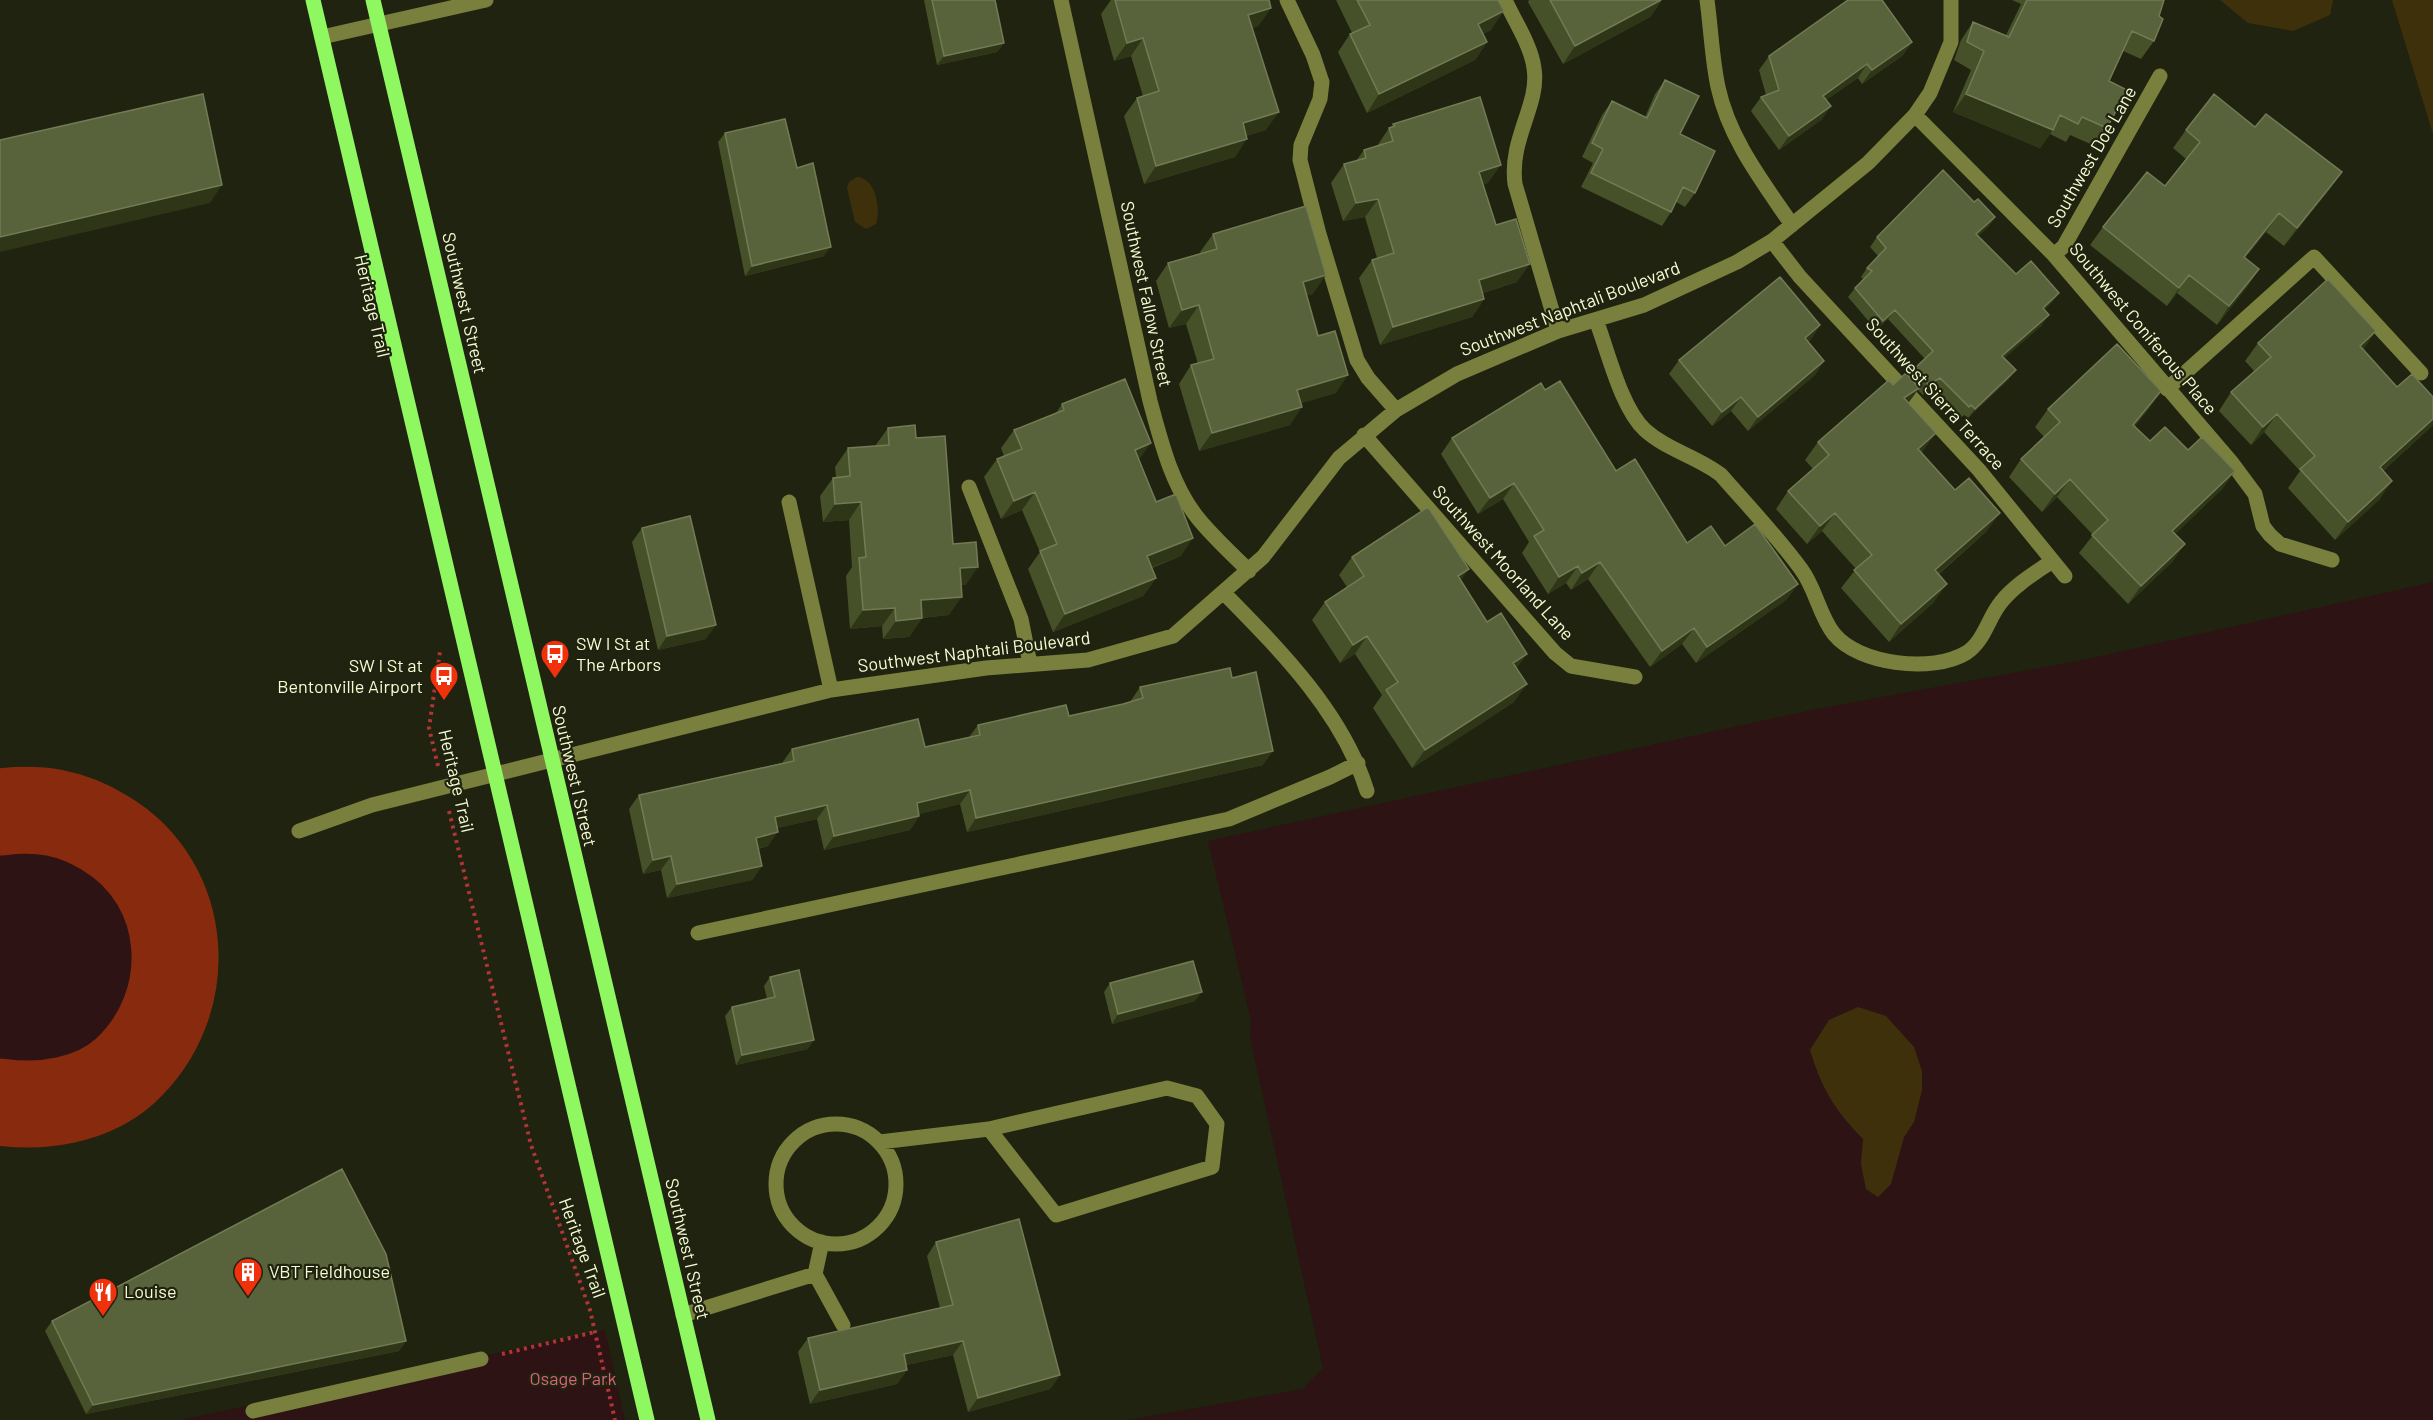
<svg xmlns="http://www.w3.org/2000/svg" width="2433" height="1420" font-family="Barlow,sans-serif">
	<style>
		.green { fill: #2d1313 }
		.water { fill: #3f300c }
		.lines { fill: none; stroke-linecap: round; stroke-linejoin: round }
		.taxiway { stroke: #882a0e; stroke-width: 87 }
		.path { stroke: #b03535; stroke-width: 4; stroke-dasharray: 3 4.5; stroke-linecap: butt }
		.minor { stroke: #79803d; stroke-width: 15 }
		.major { stroke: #8ff760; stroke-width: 15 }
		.wall { fill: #465029 }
		.shaded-wall { fill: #2f3617 }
		.building { fill: #59633b; stroke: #727b53; stroke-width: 1.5 }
		.labels { text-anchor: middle; stroke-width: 4.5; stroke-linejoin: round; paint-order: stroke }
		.street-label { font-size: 18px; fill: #f6fdd4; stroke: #1f230f }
		.poi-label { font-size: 18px; fill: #f6fdd4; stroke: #1f230f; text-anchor: start }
		.park-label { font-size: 18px; fill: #d96379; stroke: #1f230f }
	</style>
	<rect width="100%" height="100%" fill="#1f230f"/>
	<path class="green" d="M2433 582V1420H1128L1303 1389 1323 1368 1250 1038 1251 1020 1208 841 1817 709 2078 661Z
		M23 837C35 838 48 838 59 840 78 844 96 856 110 869 202 954 120 1100 0 1073V841Z
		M605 1330 625 1420H181Z"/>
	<path class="water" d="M2220 0H2333L2330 15 2293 31 2248 23Z
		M2392 0H2433V134Z
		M857 177C876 178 881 209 876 224L866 229 855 222 847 188 849 182Z
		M1858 1007 1886 1016 1914 1047 1922 1071V1090L1914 1122 1904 1137 1891 1184 1878 1197 1866 1189 1861 1164 1863 1139C1834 1109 1822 1089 1810 1050L1829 1020Z"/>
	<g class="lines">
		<path class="taxiway" d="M0 812C39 807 71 812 105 833 191 884 198 1004 125 1071 92 1101 41 1108 0 1102"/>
		<path class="path" d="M438 766 429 728 440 652
			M449 811 531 1145 590 1310 615 1420
			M502 1354 595 1332"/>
		<path class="minor" d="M1061 0 1150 401C1161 441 1171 484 1197 517 1212 536 1232 554 1249 571
			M1287 0 1313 55 1322 82 1320 99 1301 145 1300 160 1319 234 1357 360 1368 378 1396 410
			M1505 0C1514 20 1531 45 1534 68 1540 105 1509 138 1515 184L1558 331
			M1707 0C1711 29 1712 59 1718 87 1729 139 1763 182 1792 225
			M322 37 486 0
			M1915 115 2054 255 2232 463 2255 494 2263 526 2270 535 2280 544 2332 560
			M1772 241 1800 277 1979 470 2065 576
			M2054 255 2064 246 2160 76
			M1596 320C1608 351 1621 408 1645 430 1667 450 1698 457 1721 475 1748 506 1777 536 1801 569 1816 589 1819 615 1834 634 1859 665 1933 673 1966 653 1985 641 1988 617 2002 601 2015 585 2035 573 2052 561
			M2167 389 2314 257 2421 373
			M1364 435 1555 653 1571 666 1635 677
			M969 487 1021 619 1030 664
			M789 502 831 690
			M1224 593C1280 650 1343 713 1367 791
			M299 831 372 805 831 690 986 668 1088 660 1173 636 1263 557 1339 458 1396 410 1457 374 1558 331 1644 305 1737 262 1772 241 1868 163 1915 115 1930 93 1951 42V0
			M698 933 1229 819 1330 777 1358 763
			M776 1184a60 60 0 1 1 120 0a60 60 0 1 1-120 0Z
			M880 1142 989 1129 1167 1088 1197 1096 1217 1124 1212 1167 1056 1215 989 1129
			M815 1274 843 1325
			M683 1315 815 1274 822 1242
			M253 1411 481 1359"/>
		<path class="major" d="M313 0 647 1420
			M373 0 708 1420"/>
	</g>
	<path class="wall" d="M924 0H995L1004 43 997 52 937 65Z
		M1111 0H1269L1271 8 1258 26 1252 28 1266 130 1246 136 1235 157 1144 184 1124 116 1137 98 1143 96 1131 56 1114 61 1101 14Z
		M1336 0H1498L1491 30 1483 34 1487 42 1475 60 1367 113 1338 52 1350 34 1352 33Z
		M1529 0H1662L1650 17 1563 64 1528 2Z
		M2012 0H2164L2159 16 2154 41 2141 59 2123 51 2109 81 2107 128 2095 146 2070 135 2066 142 2050 134 2040 148 1953 112 1971 70 1954 60 1961 40 1973 22 2006 35 2021 4Z
		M1912 42 1902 56 1862 84 1858 78 1826 100 1831 106 1821 120 1779 150 1751 111 1761 97 1766 95 1759 70 1769 56Z
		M1665 80 1680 134 1695 193 1685 207 1676 202 1671 212 1662 226 1581 187 1593 163 1582 157 1602 115 1612 101 1645 117 1655 94Z
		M1393 124 1488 183 1483 184 1496 225 1517 282 1483 293 1484 299 1472 317 1380 345 1359 278 1372 260 1377 258 1365 217 1343 221 1331 183 1344 164 1356 161 1364 150 1377 146 1389 128H1391Z
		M2255 127 2342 172 2329 190 2284 246 2266 232 2245 258 2259 269 2247 287 2217 325 2177 293 2167 306 2090 245 2103 227 2165 186 2186 159 2173 148 2186 130Z
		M725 133 797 168 824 256 745 276 718 142Z
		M1974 202 1995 217 1989 226 1978 236 2016 274 2059 293 2052 302 2044 310 2042 325 2004 358 2009 379 1968 418 1964 415 1962 417 1933 387 1923 395 1918 390 1909 402 1923 451 1921 452 1987 531 1939 574 1934 602 1889 642 1841 588 1856 569 1822 531 1807 544 1776 509 1788 491 1813 469 1805 460 1818 442 1893 385 1908 376 1914 369 1925 359 1888 319 1876 330 1848 297 1855 288 1863 279 1861 277 1867 268 1878 256 1870 247 1877 237Z
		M1213 234 1313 294 1307 295 1336 393 1301 403 1290 425 1199 451 1179 384 1191 365 1198 364 1186 324 1169 328 1156 281 1168 263 1201 254 1200 252Z
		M1820 325 1811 339 1808 342 1824 361 1815 375 1748 431 1731 411 1712 426 1669 374 1679 360Z
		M2258 343 2363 350 2431 427 2383 471 2380 499 2335 540 2288 488 2300 471 2264 432 2251 445 2219 411 2231 392 2255 372 2245 361Z
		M1545 390 1616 471 1687 543 1725 546 1798 584 1786 600 1696 663 1682 644 1650 667 1588 579 1571 590 1566 583 1548 594 1522 553 1529 542 1503 499 1478 514 1441 454 1452 438Z
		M2161 391 2135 426 2150 441 2188 450 2235 471 2222 489 2175 534 2185 544 2172 562 2128 604 2079 553 2093 535 2057 497 2042 512 2009 477 2021 459 2044 437 2035 427 2048 409Z
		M1062 404 1139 460 1181 556 1152 568 1156 578 1143 596 1053 632 1028 569 1040 552 1022 510 1001 519 984 477 997 459 1004 456 1001 448 1014 430 1056 413Z
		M888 428 916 438 953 544 966 585H961L949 615 922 618 909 637 883 639 882 626 850 629 846 576 852 567 849 520 823 522 820 496 833 478 836 477 835 467 848 448 875 446Z
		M642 528 706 639 658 650 632 542Z
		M1352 557 1461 580 1517 669 1514 702 1412 768 1373 708 1382 695 1355 654 1340 663 1312 620 1325 602 1347 587 1339 575Z
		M1232 678 1263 765 967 832 960 804 919 814V816L910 830 824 850 817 819 777 828 768 846 758 849 762 866 752 880 667 898 661 870 643 874 629 809 639 795 782 763 792 749 925 747 969 737 978 725 1069 716 1123 704 1130 702 1140 687Z
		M770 977 808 1049 736 1065 725 1016 732 1007 767 999 764 986Z
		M1110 983 1195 1001 1112 1024 1104 992Z
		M936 1242 1060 1375 1050 1389 968 1412 953 1355 906 1365 907 1370 897 1384 810 1404 798 1352 808 1338 940 1308 927 1256Z
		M52 1321 406 1341 399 1351 86 1414 45 1331Z"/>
	<path class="shaded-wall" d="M1661 0H1662L1650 17 1563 64 1575 46Z
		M1271 8 1258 26 1235 33 1248 15Z
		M1504 11 1491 30 1466 42 1478 24Z
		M1143 38 1131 56 1114 61 1127 43Z
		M1487 42 1475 60 1367 113 1379 94Z
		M1912 42 1902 56 1862 84 1872 70Z
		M1004 43 997 52 937 65 944 56Z
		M1867 64 1858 78 1813 109 1823 96Z
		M1966 94 2053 130 2040 148 1953 112Z
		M1831 106 1821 120 1779 150 1789 136Z
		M1279 112 1266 130 1230 141 1243 123Z
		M1247 139 1235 157 1144 184 1156 166Z
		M1501 165 1488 183 1466 190 1479 172Z
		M2342 172 2329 190 2284 246 2297 228Z
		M222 185 210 203 0 252V237Z
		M1378 199 1365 217 1343 221 1356 203Z
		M2279 213 2266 232 2231 275 2244 257Z
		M1995 217 1989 226 1970 244 1976 234Z
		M831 247 824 256 745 276 752 266Z
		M1530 264 1517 282 1466 298 1479 280Z
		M2259 269 2247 287 2217 325 2229 306Z
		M1326 275 1313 294 1291 300 1303 282Z
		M2189 275 2177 293 2167 306 2179 288Z
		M2059 293 2052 302 2036 318 2043 308Z
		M1484 299 1472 317 1380 345 1393 327Z
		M1199 305 1186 324 1169 328 1182 310Z
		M1895 310 1888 319 1876 330 1883 321Z
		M2049 315 2042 325 1996 366 2002 356Z
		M1820 325 1811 339 1795 352 1805 338Z
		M2376 331 2363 350 2360 346Z
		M1824 361 1815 375 1748 431 1758 417Z
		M2016 370 2009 379 1968 418 1975 409Z
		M1348 375 1336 393 1285 408 1297 390Z
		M1940 378 1933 387 1923 395 1929 385Z
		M1919 388 1906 406 1904 398Z
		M2161 391 2149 409 2121 444 2133 425Z
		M1741 397 1731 411 1712 426 1722 412Z
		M1302 407 1290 425 1199 451 1212 433Z
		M2277 414 2264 432 2251 445 2263 427Z
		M2433 419V425L2431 427 2367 485 2380 467Z
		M1936 433 1923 451 1905 467 1918 449Z
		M1151 443 1138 461 1135 450Z
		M2235 471 2222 489 2160 549 2172 531Z
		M2070 479 2057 497 2042 512 2055 494Z
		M2392 481 2380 499 2335 540 2348 522Z
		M1514 483 1503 499 1478 514 1490 498Z
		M1035 492 1022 510 1001 519 1014 501Z
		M861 502 849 520 823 522 835 504Z
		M1835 513 1822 531 1807 544 1820 526Z
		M2000 513 1987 531 1922 588 1935 570Z
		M1193 538 1181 556 1134 574 1147 556Z
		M2185 544 2172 562 2128 604 2141 586Z
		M1600 562 1588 579 1571 590 1582 573Z
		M1578 566 1566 583 1548 594 1559 577Z
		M978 567 966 585 947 586 960 568Z
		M1469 569 1456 587 1458 576Z
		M1156 578 1143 596 1053 632 1065 614Z
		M1798 584 1786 600 1696 663 1707 647Z
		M1947 584 1934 602 1889 642 1901 624Z
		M962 597 949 615 908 619 921 600Z
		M895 608 882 626 850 629 863 610Z
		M922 618 909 637 883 639 896 621Z
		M716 625 706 639 658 650 667 636Z
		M1694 628 1682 644 1650 667 1662 651Z
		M1367 636 1355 654 1340 663 1353 645Z
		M1527 654 1514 672 1513 663Z
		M1527 684 1514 702 1412 768 1425 750Z
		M1273 751 1263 765 967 832 976 818Z
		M970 790 960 804 907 817 917 803Z
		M827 805 817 819 765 831 775 817Z
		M919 816 910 830 824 850 834 836Z
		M778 832 768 846 746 851 756 838Z
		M671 856 661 870 643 874 653 860Z
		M762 866 752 880 667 898 677 884Z
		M1202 992 1195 1001 1112 1024 1118 1014Z
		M814 1040 808 1049 736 1065 742 1055Z
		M406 1341 399 1351 86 1414 93 1405Z
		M963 1341 953 1355 894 1368 904 1354Z
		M907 1370 897 1384 810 1404 820 1390Z
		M1060 1375 1050 1389 968 1412 978 1398Z"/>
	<path class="building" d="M932 0H995L1004 43 944 56Z
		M1115 0H1269L1271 8 1248 15 1279 112 1243 123 1247 139 1156 166 1137 98 1159 91 1143 38 1127 43Z
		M1357 0H1498L1504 11 1478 24 1487 42 1379 94 1350 34 1370 25Z
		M1550 0H1661L1575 46Z
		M1848 0H1882L1912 42 1872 70 1867 64 1823 96 1831 106 1789 136 1761 97 1779 90 1769 56Z
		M2027 0H2164L2159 16 2163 19 2154 41 2132 31 2109 81 2127 90 2107 128 2082 117 2078 124 2060 115 2053 130 1966 94 1984 51 1967 42 1973 22 2009 37Z
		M1665 80 1699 96 1680 134 1715 151 1695 193 1683 187 1671 212 1591 173 1603 149 1592 143 1612 101 1647 118Z
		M203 94 222 185 0 237V140Z
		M2214 94 2255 127 2266 114 2342 172 2297 228 2279 213 2244 257 2259 269 2229 306 2189 275 2179 288 2103 227 2147 172 2165 186 2200 142 2186 130Z
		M1480 97 1501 165 1479 172 1496 225 1516 219 1530 264 1479 280 1484 299 1393 327 1372 260 1394 253 1378 199 1356 203 1344 164 1366 158 1364 150 1393 141 1389 128 1395 126 1393 124Z
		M785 119 797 168 813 163 831 247 752 266 725 133Z
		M1943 170 1974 202 1978 199 1995 217 1976 234 2016 274 2031 261 2059 293 2043 308 2049 315 2002 356 2016 370 1975 409 1971 405 1969 407 1940 378 1929 385 1914 369 1933 351 1895 310 1883 321 1855 288 1872 271 1867 268 1886 248 1877 237Z
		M1306 206 1326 275 1303 282 1318 336 1335 331 1348 375 1297 390 1302 407 1212 433 1191 365 1214 359 1199 305 1182 310 1168 263 1217 249 1213 234Z
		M1780 277 1820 325 1805 338 1824 361 1758 417 1741 397 1722 412 1679 360Z
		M2328 279 2376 331 2360 346 2397 387 2412 374 2433 397V419L2380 467 2392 481 2348 522 2300 469 2315 456 2277 414 2263 427 2231 392 2271 357 2258 343Z
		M2117 344 2161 391 2133 425 2150 441 2165 427 2188 450 2202 437 2235 471 2172 531 2185 544 2141 586 2092 535 2108 520 2070 479 2055 494 2021 459 2060 422 2048 409Z
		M1906 373 1919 388 1904 398 1936 433 1918 449 1955 490 1969 478 2000 513 1935 570 1947 584 1901 624 1854 570 1872 555 1835 513 1820 526 1788 491 1829 455 1818 442 1889 380 1893 385Z
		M1125 379 1151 443 1135 450 1156 502 1176 494 1193 538 1147 556 1156 578 1065 614 1040 551 1057 544 1035 492 1014 501 997 459 1022 449 1014 430 1064 410 1062 404Z
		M1560 381 1616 471 1635 459 1687 543 1711 526 1725 546 1755 524 1798 584 1707 647 1694 628 1662 651 1600 562 1582 573 1578 566 1559 577 1534 536 1544 530 1514 483 1490 498 1452 438 1541 383 1545 390Z
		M915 425 916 438 945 436 953 544 976 542 978 567 960 568 962 597 921 600 922 618 896 621 895 608 863 610 859 558 866 557 861 502 835 504 833 478 850 476 848 448 889 445 888 428Z
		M1428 507 1469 569 1458 576 1487 622 1501 613 1527 654 1513 663 1527 684 1425 750 1386 690 1398 682 1367 636 1353 645 1325 602 1364 576 1352 557Z
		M690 516 716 625 667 636 642 528Z
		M1230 668 1232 678 1256 672 1273 751 976 818 970 790 917 803 919 816 834 836 827 805 775 817 778 832 756 838 762 866 677 884 671 856 653 860 639 795 794 761 792 749 918 719 925 747 980 735 978 725 1066 705 1069 716 1123 704 1143 698 1140 687Z
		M1193 961 1202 992 1118 1014 1110 983Z
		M799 970 814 1040 742 1055 732 1007 775 997 770 977Z
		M342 1169 386 1254 406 1341 93 1405 52 1321Z
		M1019 1219 1060 1375 978 1398 963 1341 904 1354 907 1370 820 1390 808 1338 953 1305 936 1242Z"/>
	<defs>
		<g id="bus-pin" transform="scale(1.5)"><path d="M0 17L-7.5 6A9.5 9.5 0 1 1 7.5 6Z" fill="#f1310c" stroke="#1f230f"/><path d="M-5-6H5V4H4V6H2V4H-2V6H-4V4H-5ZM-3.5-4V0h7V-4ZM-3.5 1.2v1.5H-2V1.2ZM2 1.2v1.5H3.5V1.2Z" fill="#fff"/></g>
		<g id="building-pin" transform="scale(1.5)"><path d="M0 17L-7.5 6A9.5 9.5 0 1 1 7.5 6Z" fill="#f1310c" stroke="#1f230f"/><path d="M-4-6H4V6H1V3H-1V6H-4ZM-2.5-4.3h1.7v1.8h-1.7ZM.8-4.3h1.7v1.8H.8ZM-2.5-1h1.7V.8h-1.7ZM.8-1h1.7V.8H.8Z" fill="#fff"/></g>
		<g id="restaurant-pin" transform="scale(1.5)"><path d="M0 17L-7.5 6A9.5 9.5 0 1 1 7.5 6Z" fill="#f1310c" stroke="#1f230f"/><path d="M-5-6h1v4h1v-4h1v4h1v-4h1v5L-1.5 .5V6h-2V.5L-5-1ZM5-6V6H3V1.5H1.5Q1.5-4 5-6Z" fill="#fff"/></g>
	</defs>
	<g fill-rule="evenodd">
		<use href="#bus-pin" x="555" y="654"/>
		<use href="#bus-pin" x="444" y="676"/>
		<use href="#building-pin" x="248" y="1272"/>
		<use href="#restaurant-pin" x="103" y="1292"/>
	</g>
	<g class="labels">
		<g class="street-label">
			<text transform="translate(2092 157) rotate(-60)" y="6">Southwest Doe Lane</text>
			<text transform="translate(1146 294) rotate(78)" y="6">Southwest Fallow Street</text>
			<text transform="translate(464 303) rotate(77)" y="6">Southwest I Street</text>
			<text transform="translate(372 306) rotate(77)" y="6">Heritage Trail</text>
			<text transform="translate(1570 309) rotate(-21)" y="6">Southwest Naphtali Boulevard</text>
			<text transform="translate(2143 329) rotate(50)" y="6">Southwest Coniferous Place</text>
			<text transform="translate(1935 394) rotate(48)" y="6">Southwest Sierra Terrace</text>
			<text transform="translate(1503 563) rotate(48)" y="6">Southwest Moorland Lane</text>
			<text transform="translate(974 652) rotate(-7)" y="6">Southwest Naphtali Boulevard</text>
			<text transform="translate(574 776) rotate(77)" y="6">Southwest I Street</text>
			<text transform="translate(456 781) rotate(77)" y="6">Heritage Trail</text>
			<text transform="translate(582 1248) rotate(70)" y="6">Heritage Trail</text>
			<text transform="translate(687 1249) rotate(77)" y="6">Southwest I Street</text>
		</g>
		<g class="poi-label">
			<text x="576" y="650">SW I St at<tspan x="576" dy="21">The Arbors</tspan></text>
			<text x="423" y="672" text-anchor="end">SW I St at<tspan x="423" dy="21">Bentonville Airport</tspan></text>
			<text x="269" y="1278">VBT Fieldhouse</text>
			<text x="124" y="1298">Louise</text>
		</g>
		<g class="park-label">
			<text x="573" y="1385">Osage Park</text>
		</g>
	</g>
</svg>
